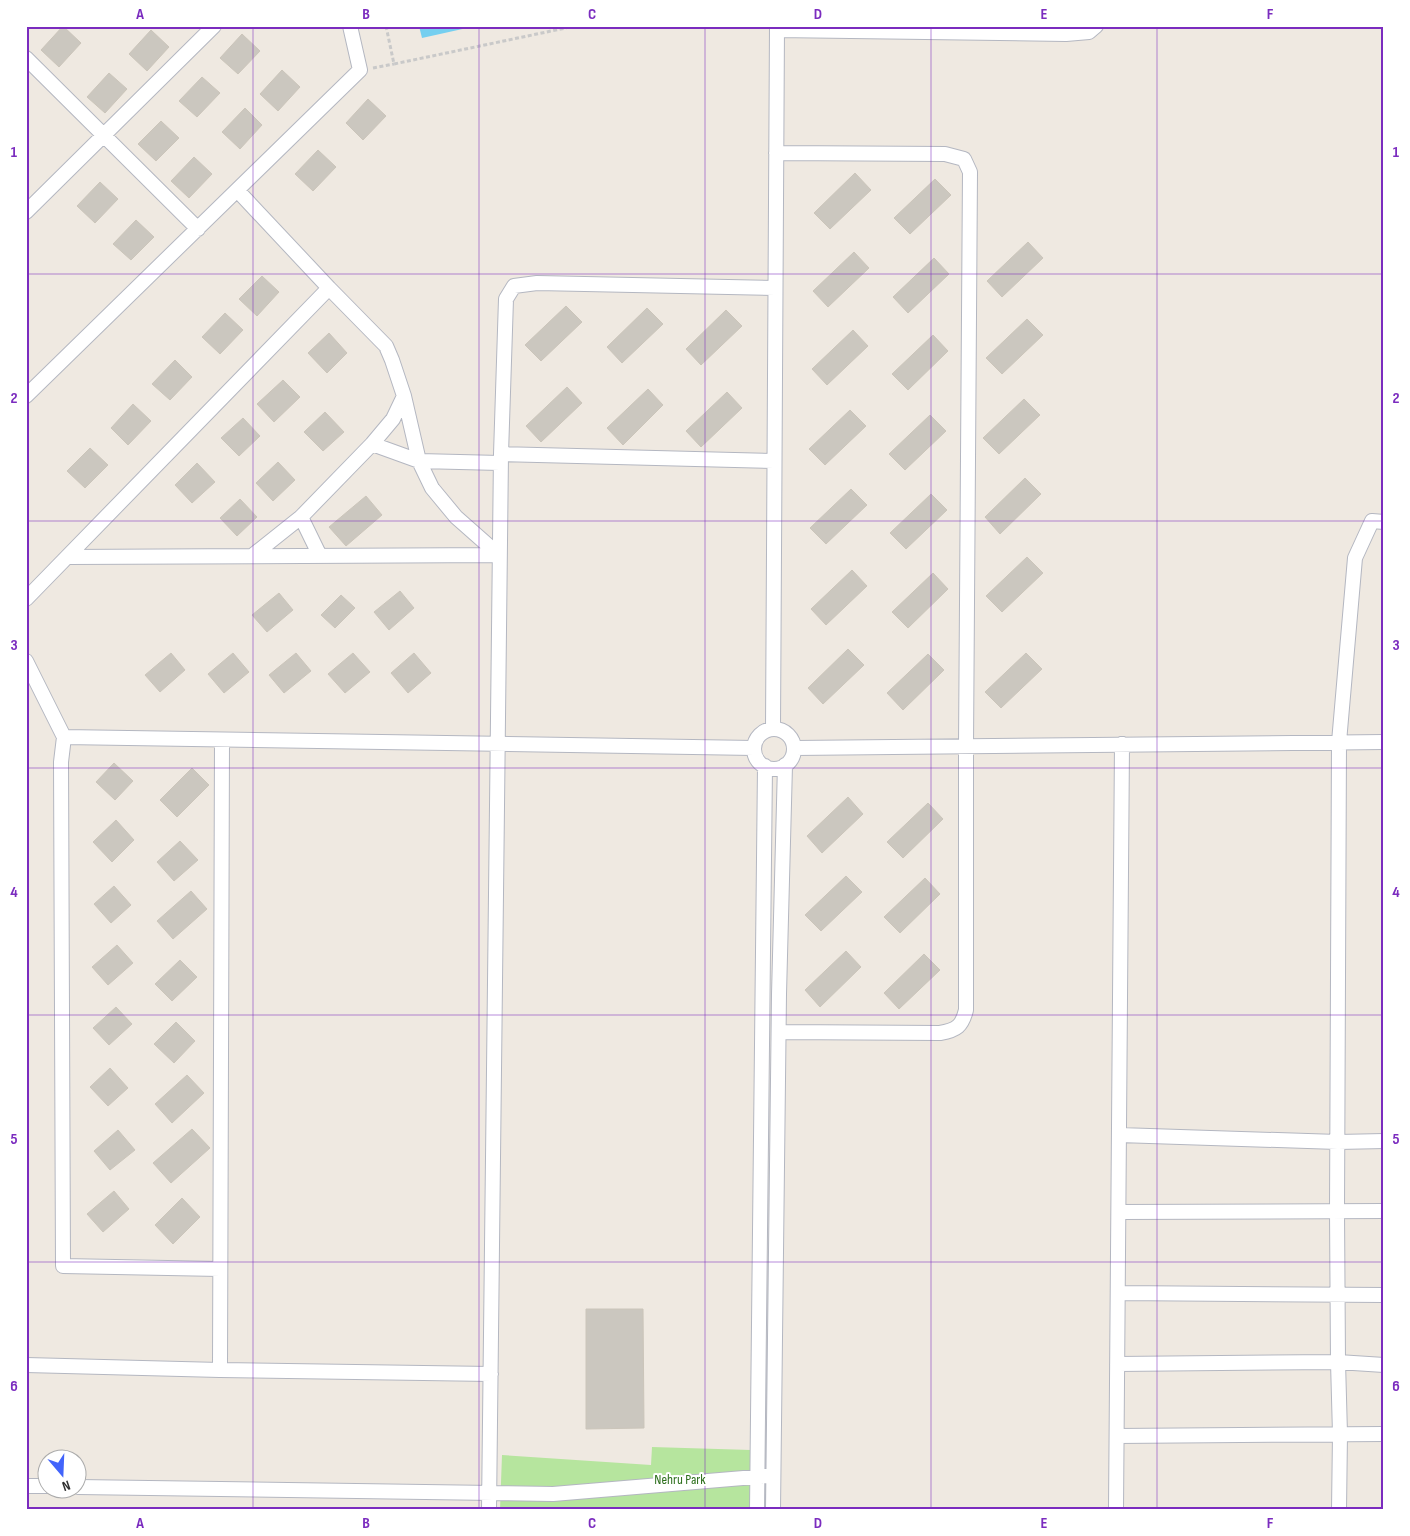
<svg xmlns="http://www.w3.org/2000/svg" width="1410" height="1536" font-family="'Sofia Sans Condensed',sans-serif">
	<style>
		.green { fill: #b6e59e }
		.water { fill: #75cff0 }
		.building { fill: #cbc7bf; stroke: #cbc5ba }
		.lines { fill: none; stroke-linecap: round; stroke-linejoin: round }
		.street-casing { stroke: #b4b7c1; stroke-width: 16 }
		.path { stroke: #c9c9c9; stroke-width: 3; stroke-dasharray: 4 2.5; stroke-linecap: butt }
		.street { stroke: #fff; stroke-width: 14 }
		.grid { fill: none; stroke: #7b2cbf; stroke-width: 1; stroke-opacity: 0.55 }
		.labels { text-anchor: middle; stroke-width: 4; stroke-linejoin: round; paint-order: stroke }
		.park-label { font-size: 14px; fill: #2c6e1b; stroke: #fff }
		.neatline { fill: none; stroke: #7b2cbf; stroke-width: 2 }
		.grid-label { font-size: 16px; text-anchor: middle; font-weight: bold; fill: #7b2cbf }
	</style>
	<rect width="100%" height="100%" fill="#efe9e1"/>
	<path class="green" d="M652 1447 751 1450V1510H500L502 1455 651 1465Z"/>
	<path class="water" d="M419 26H476L422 38Z"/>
	<path class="building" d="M63 26 81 43 59 67 41 50Z
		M151 30 169 47 147 71 129 54Z
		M242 34 260 51 238 74 220 58Z
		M282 70 300 87 278 111 260 94Z
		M109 73 127 89 105 113 87 97Z
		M202 77 220 93 197 117 179 101Z
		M368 99 386 116 363 140 346 123Z
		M245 108 262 125 240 149 222 132Z
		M161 121 179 138 156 161 138 144Z
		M318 150 336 167 313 191 295 174Z
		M194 157 212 174 189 198 171 181Z
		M855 173 871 190 830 229 814 213Z
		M935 179 951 195 910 234 894 218Z
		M100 182 118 199 95 223 77 206Z
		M136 220 154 237 131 260 113 244Z
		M1028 242 1043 258 1002 297 987 281Z
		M854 252 869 268 828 307 813 291Z
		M934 258 949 274 908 313 893 297Z
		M262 276 279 292 257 316 239 299Z
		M566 306 582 322 541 361 525 345Z
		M647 308 663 324 622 363 607 347Z
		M726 310 742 326 701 365 686 349Z
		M225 313 243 330 220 354 202 337Z
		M1027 319 1043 335 1002 374 986 358Z
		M853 330 868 346 827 385 812 369Z
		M329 333 347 353 327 373 308 353Z
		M933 335 948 351 908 390 892 374Z
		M175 360 192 377 170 400 152 384Z
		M283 380 300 397 274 422 257 404Z
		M567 387 582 403 541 442 526 426Z
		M648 389 663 405 623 445 607 428Z
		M727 392 742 408 701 447 686 431Z
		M1024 399 1040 415 999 454 983 438Z
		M133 404 151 421 128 445 111 428Z
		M850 410 866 426 825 465 809 449Z
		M325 412 344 432 323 451 304 432Z
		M930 415 946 431 905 470 889 454Z
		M243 418 260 436 239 456 221 438Z
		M90 448 108 465 85 488 67 471Z
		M278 462 295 480 273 501 256 483Z
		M197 463 215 482 192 503 175 485Z
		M1025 478 1041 494 1000 534 985 517Z
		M851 489 867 505 826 544 810 528Z
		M931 494 947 510 906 549 890 533Z
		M366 496 382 515 346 546 329 527Z
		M240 499 257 517 237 536 220 518Z
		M1027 557 1043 573 1002 612 986 596Z
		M852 570 867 586 826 625 811 609Z
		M933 573 948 589 908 628 892 612Z
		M400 591 414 608 389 630 374 612Z
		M279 593 293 610 267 632 252 615Z
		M341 595 355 608 335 628 321 615Z
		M848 649 864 665 823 704 808 688Z
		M171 653 185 670 160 692 145 675Z
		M233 653 249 672 224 693 208 674Z
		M296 653 311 671 284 693 269 675Z
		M353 653 370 672 345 693 328 674Z
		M414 653 431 673 408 693 391 673Z
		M1026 653 1042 669 1001 708 985 692Z
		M928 654 944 670 903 710 887 693Z
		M114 763 133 781 115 800 96 782Z
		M192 768 209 785 177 817 160 800Z
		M848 797 863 814 822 853 807 836Z
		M928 803 943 819 903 858 887 842Z
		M116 820 134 840 112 862 93 842Z
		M180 841 198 860 174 881 157 862Z
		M846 876 862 892 821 931 805 915Z
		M925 878 940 894 900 933 884 917Z
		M114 886 131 905 111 923 94 904Z
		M191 891 207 909 173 939 157 921Z
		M117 945 133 963 108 985 92 967Z
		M846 951 861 967 820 1007 805 990Z
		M924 954 940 970 899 1009 884 993Z
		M180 960 197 977 172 1001 155 984Z
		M116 1007 132 1024 109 1045 93 1028Z
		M176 1022 195 1041 174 1063 154 1044Z
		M110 1068 128 1088 108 1106 90 1087Z
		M187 1075 204 1093 172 1123 155 1104Z
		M192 1129 210 1148 171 1183 153 1163Z
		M118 1130 135 1150 110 1170 94 1151Z
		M114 1191 129 1209 103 1232 87 1214Z
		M182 1198 200 1217 173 1244 155 1225Z
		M586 1309H643L644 1428 586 1429Z"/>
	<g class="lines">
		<g class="street-casing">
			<path id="street" d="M777 30 1066 34 1089 32 1096 26
				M26 58 198 229
				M776 153 945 154 964 159 970 172 966 746V1010C962 1026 957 1030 940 1033L779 1032
				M26 212 214 26
				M329 288 386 346 392 360 404 396 419 461 432 488 456 517 499 555
				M26 396 360 70 350 26
				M372 444 419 461 500 463
				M501 454 506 299 514 286 537 283 775 288
				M301 517 320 556
				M252 556 301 517 372 444 393 419 404 396
				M67 557 499 555
				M26 599 329 288 237 190
				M26 661 64 737 754 748
				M773 728 777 26
				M754 749a20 20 0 1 1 40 0a20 20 0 1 1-40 0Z
				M64 737 61 762 63 1266 220 1269
				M794 748 1384 742
				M1119 1135 1338 1142 1384 1141
				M1119 1212 1384 1211
				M1118 1293 1384 1295
				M1117 1364 1338 1362 1384 1365
				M26 1365 220 1370 491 1374
				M220 1370 222 740
				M1117 1436 1384 1434
				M26 1486H48
				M78 1487 553 1494 766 1476
				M489 1510 501 454 774 461
				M757 1510 765 766
				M773 1510 779 994 785 765
				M1116 1510 1122 744
				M1339 1510 1340 1434 1338 1362 1337 1211 1339 742 1355 558 1372 521 1384 522"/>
		</g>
		<path class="path" d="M386 26 394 64 575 26
			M373 68 394 64"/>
		<use href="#street" class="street"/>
	</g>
	<path class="grid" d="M253 26V1510M479 26V1510M705 26V1510M931 26V1510M1157 26V1510M26 274H1384M26 521H1384M26 768H1384M26 1015H1384M26 1262H1384"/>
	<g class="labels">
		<g class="park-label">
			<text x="680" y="1484">Nehru Park</text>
		</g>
	</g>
	<rect width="1410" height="1536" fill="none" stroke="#ffffff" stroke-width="55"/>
	<g transform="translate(62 1474) rotate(161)"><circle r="24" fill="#ffffff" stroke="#ababab"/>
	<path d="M0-4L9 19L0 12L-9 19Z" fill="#4264fb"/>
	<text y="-8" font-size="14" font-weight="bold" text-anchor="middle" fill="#2e2e2e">N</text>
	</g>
	<rect x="28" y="28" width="1354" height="1480" class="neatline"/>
	<g class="grid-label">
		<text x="140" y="19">A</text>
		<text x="366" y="19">B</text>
		<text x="592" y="19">C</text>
		<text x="818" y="19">D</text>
		<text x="1044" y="19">E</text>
		<text x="1270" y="19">F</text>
		<text x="14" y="157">1</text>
		<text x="1396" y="157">1</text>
		<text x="14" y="403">2</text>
		<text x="1396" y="403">2</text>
		<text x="14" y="650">3</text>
		<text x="1396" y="650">3</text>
		<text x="14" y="897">4</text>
		<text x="1396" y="897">4</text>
		<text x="14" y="1144">5</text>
		<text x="1396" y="1144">5</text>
		<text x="14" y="1391">6</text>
		<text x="1396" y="1391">6</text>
		<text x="140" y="1528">A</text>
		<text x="366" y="1528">B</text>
		<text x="592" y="1528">C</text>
		<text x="818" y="1528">D</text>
		<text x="1044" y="1528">E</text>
		<text x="1270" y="1528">F</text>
	</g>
</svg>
